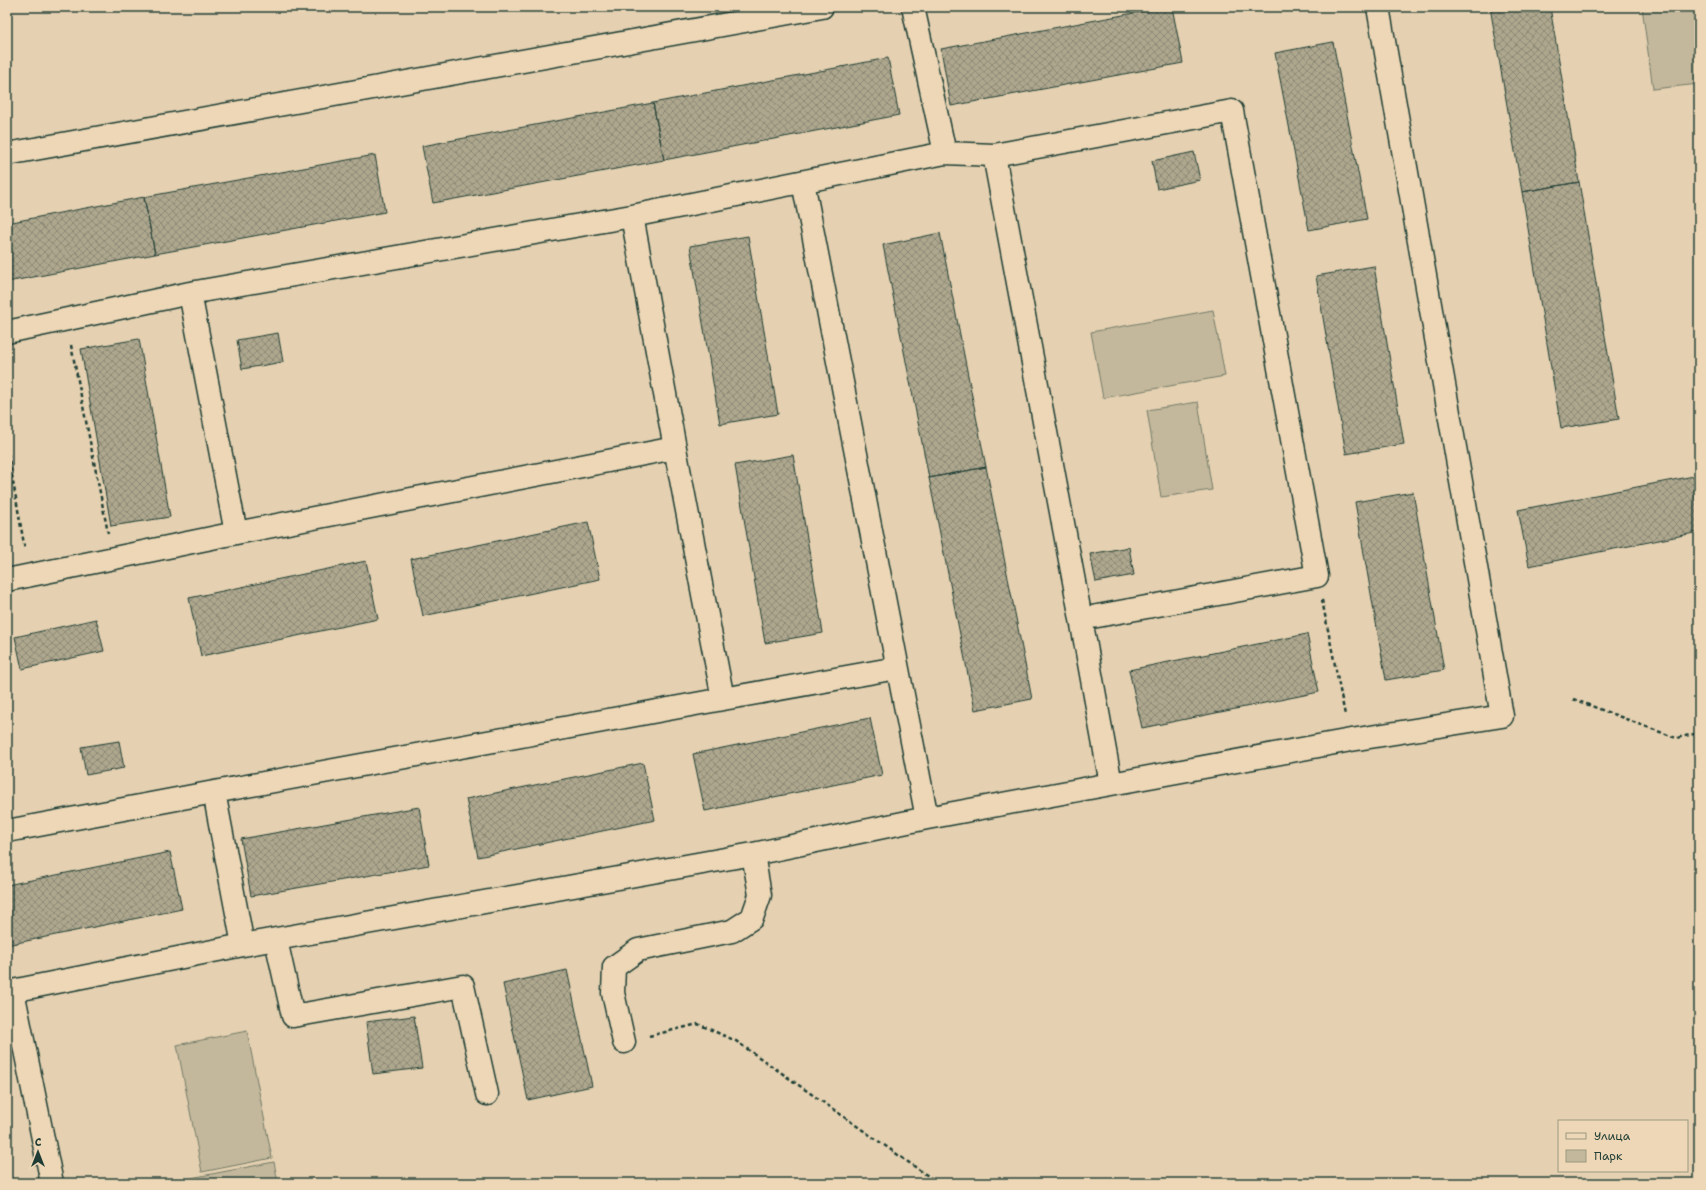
<svg xmlns="http://www.w3.org/2000/svg" width="1706" height="1190" font-family="'Shantell Sans',sans-serif">
	<style>
		.green { fill: #c4b89c; stroke: #727a68 }
		.building { fill: url(#building-cross-hatch); stroke: #1f3d34 }
		.lines { fill: none; stroke-linecap: round; stroke-linejoin: round }
		.minor-casing { stroke: #1f3d34; stroke-width: 25 }
		.path { stroke: #1f3d34; stroke-width: 2.5; stroke-dasharray: 4 3; stroke-linecap: butt }
		.minor { stroke: #edd7b6; stroke-width: 22 }
	</style>
	<defs>
		<pattern id="building-cross-hatch" width="8" height="8" patternUnits="userSpaceOnUse"><rect width="8" height="8" fill="#aea78e"/><path d="M0 0l8 8M0 8l8-8" fill="none" stroke="#8d8975"/></pattern>
	</defs>
	<rect width="100%" height="100%" fill="#e5d1b1"/>
	<filter id="ink" filterUnits="userSpaceOnUse"><feTurbulence type="fractalNoise" baseFrequency=".025" numOctaves="2"/><feDisplacementMap in="SourceGraphic" scale="8" xChannelSelector="R" yChannelSelector="G"/><feConvolveMatrix kernelMatrix="1 2 1 2 8 2 1 2 1" color-interpolation-filters="sRGB"/></filter>
	<g filter="url(#ink)">
		<path class="green" d="M1642 7H1699V84L1653 89Z
			M1213 310 1225 376 1103 398 1091 332Z
			M1198 402 1212 490 1161 497 1147 410Z
			M247 1031 272 1158 202 1172 177 1045Z
			M274 1162 278 1183H192L191 1178Z"/>
		<path class="building" d="M1166 7H1172L1183 63 951 106 941 49Z
			M1490 7H1550L1579 182 1522 192Z
			M1333 42 1367 219 1309 230 1275 53Z
			M888 58 899 115 664 160 653 103Z
			M653 103 664 160 433 203 422 146Z
			M1194 152 1200 180 1157 189 1152 161Z
			M375 155 385 212 155 254 144 197Z
			M1579 182 1619 419 1561 428 1522 192Z
			M144 197 155 254 7 282V223Z
			M940 233 986 467 929 478 883 245Z
			M748 236 778 414 720 424 690 246Z
			M1374 266 1404 444 1346 454 1316 276Z
			M278 333 283 362 242 369 237 340Z
			M139 339 170 517 111 526 81 349Z
			M793 455 823 633 765 643 735 465Z
			M986 467 1032 699 975 710 929 478Z
			M1699 475V532L1529 566 1518 510Z
			M1413 492 1444 670 1386 680 1355 502Z
			M588 522 600 579 423 616 411 559Z
			M1129 547 1134 575 1096 582 1090 554Z
			M366 561 378 619 201 656 189 598Z
			M96 619 104 651 22 669 15 637Z
			M1307 634 1319 692 1142 728 1129 670Z
			M870 718 882 775 705 811 693 754Z
			M119 741 124 768 86 775 81 747Z
			M643 763 655 820 478 857 466 799Z
			M419 807 429 865 251 896 241 839Z
			M170 852 182 909 7 945V885Z
			M567 970 592 1086 528 1100 503 984Z
			M414 1016 422 1068 373 1074 366 1022Z"/>
		<g class="lines">
			<g class="minor-casing">
				<path id="minor" d="M913 7 945 153
					M7 154 822 7
					M994 155 1081 619
					M803 182 927 818
					M632 216 675 448
					M190 293 236 533
					M7 332 190 293 632 216 945 153 994 155 1232 111 1317 576 1081 619 1111 784
					M7 580 236 533 675 448 723 699 214 792 7 831
					M723 699 897 668
					M214 792 243 945
					M276 940 293 1016 463 986 487 1094
					M13 991 52 1183
					M7 992 243 945 753 854 927 818 1111 784 1351 740 1502 716 1378 7
					M624 1042 613 993 614 967 638 950 732 931 752 918 760 895 753 854"/>
			</g>
			<path class="path" d="M71 345 108 533
				M7 447 25 550
				M1322 600 1345 715
				M1573 699 1676 738 1699 733
				M649 1036 698 1024 736 1041 938 1183"/>
			<use href="#minor" class="minor"/>
		</g>
	</g>
	<rect width="1706" height="1190" fill="none" stroke="#edd7b6" stroke-width="24"/>
	<rect x="12" y="12" width="1682" height="1166" fill="none" stroke="#1f3d34" stroke-width="1.5" filter="url(#ink)"/>
	<rect x="1558" y="1120" width="130" height="52" fill="#edd7b6" stroke="#9b9982"/>
	<rect x="1566" y="1133" width="20" height="6" fill="#edd7b6" stroke="#9b9982"/>
	<text x="1594" y="1140" font-size="12" fill="#1f3d34">Улица</text>
	<rect x="1566" y="1150" width="20" height="12" fill="#c4b89c" stroke="#9b9982"/>
	<text x="1594" y="1160" font-size="12" fill="#1f3d34">Парк</text>
	<g transform="translate(38 1152)" stroke="#edd7b6" stroke-width="3" paint-order="stroke">
	<path d="M0-3L7 15L0 10L-7 15Z" fill="#1f3d34"/>
	<text y="-6" font-size="11" font-weight="bold" text-anchor="middle" fill="#1f3d34">С</text>
	</g>
</svg>
